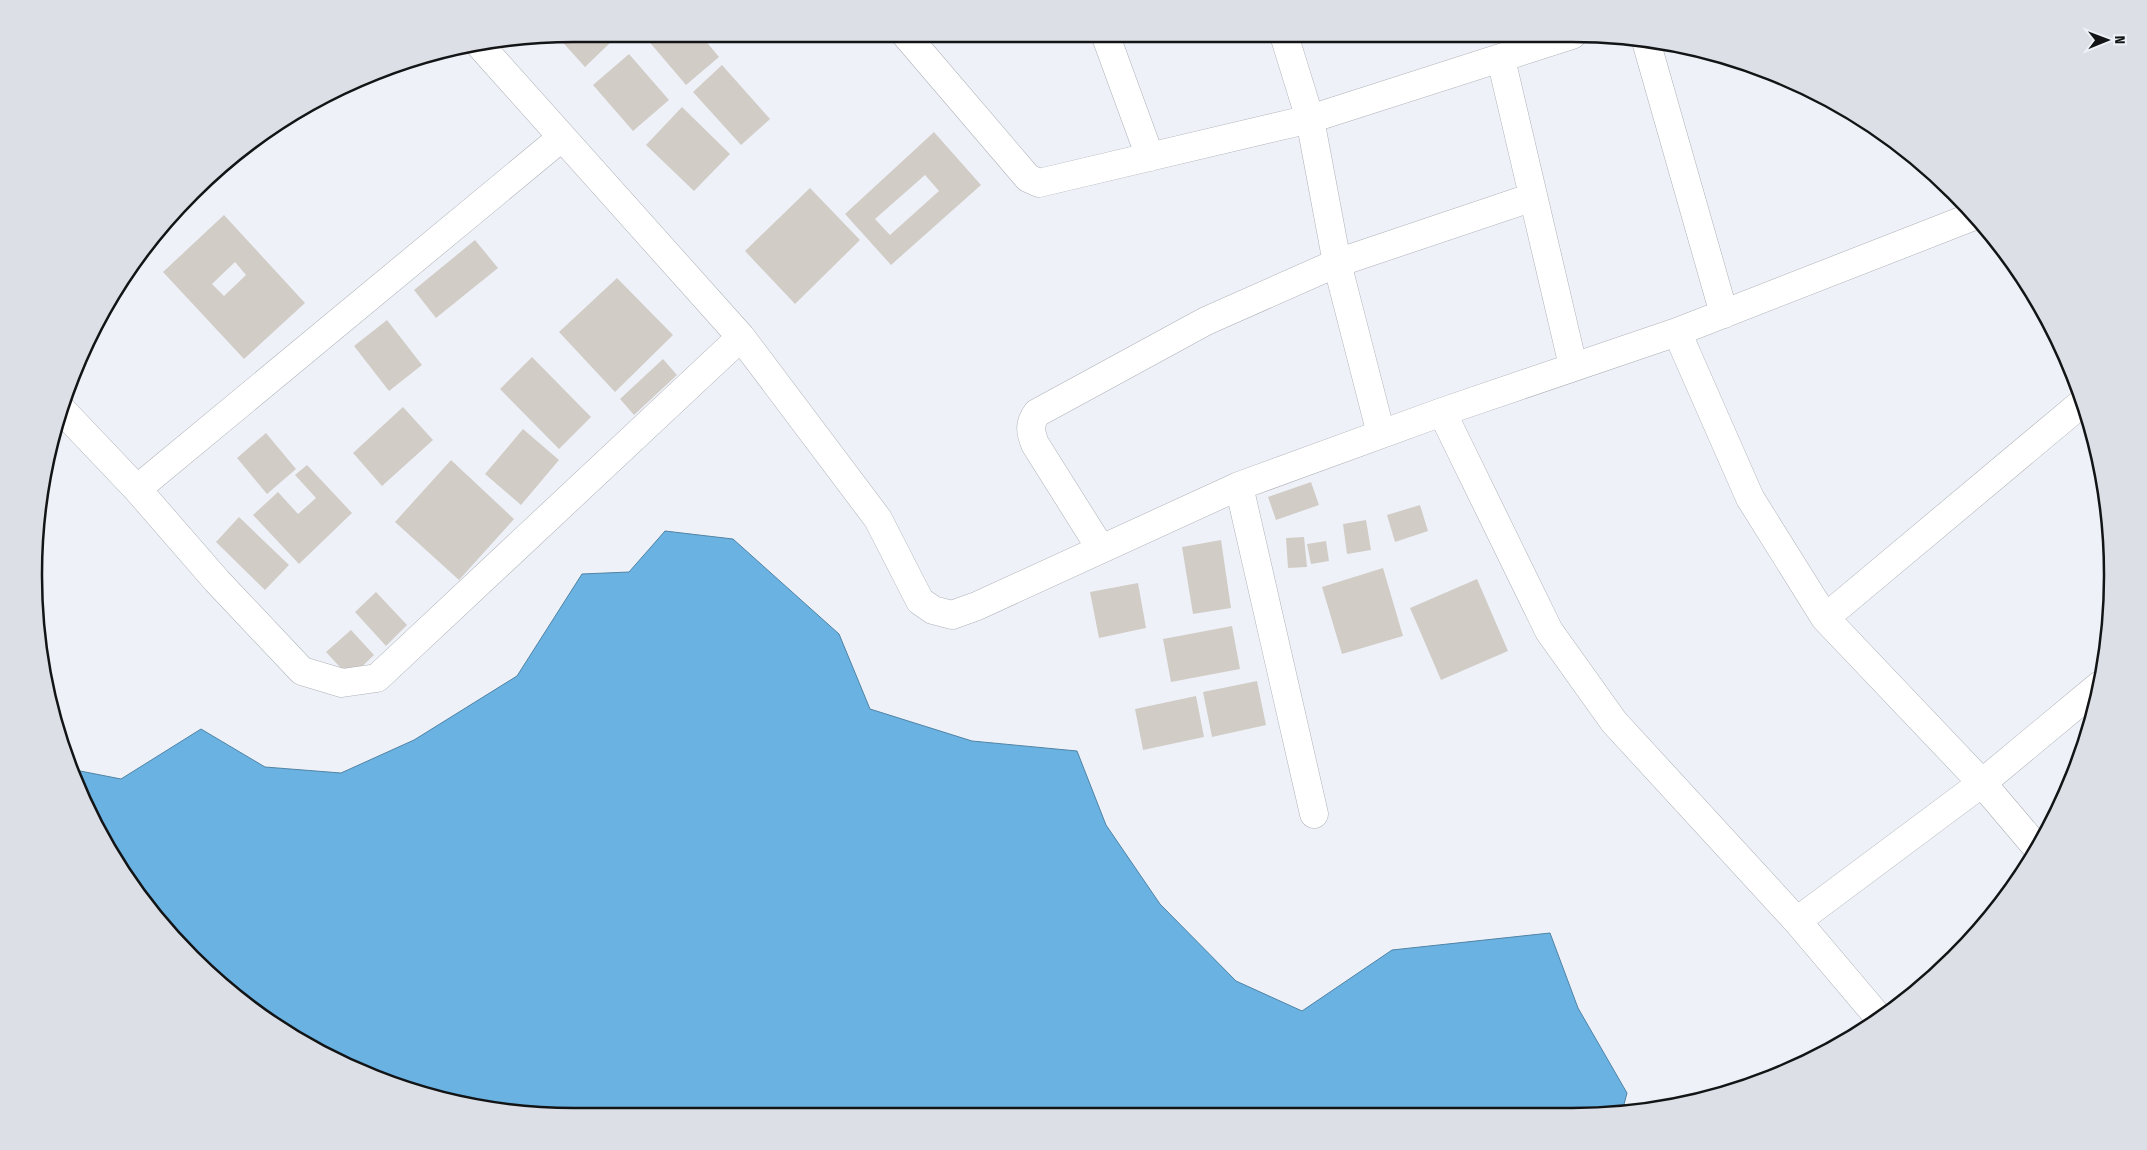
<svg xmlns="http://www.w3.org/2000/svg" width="2147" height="1150" font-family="'Fira Sans Condensed',sans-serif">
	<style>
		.water { fill: #6ab2e2; stroke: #5083a5 }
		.building { fill: #d2ccc7; fill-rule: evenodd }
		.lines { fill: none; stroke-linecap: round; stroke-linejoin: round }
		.street-casing { stroke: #aeb2b8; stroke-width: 29 }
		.street { stroke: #fff; stroke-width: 28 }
		.rim { fill: none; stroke: #131416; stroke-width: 2.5 }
	</style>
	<rect width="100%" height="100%" fill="#eef2f8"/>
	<path class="water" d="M665 531 733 539 839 634 870 709 972 741 1077 751 1106 825 1160 904 1236 981 1302 1011 1392 950 1550 933 1578 1008 1627 1093 1622 1112 540 1115 435 1098 305 1044 245 1004 168 932 125 875 75 782 70 769 121 779 201 729 265 767 341 773 414 740 517 676 582 574 629 572Z"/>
	<path class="building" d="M575 34H603L611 42 585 67 557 36Z
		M651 34H700L719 57 686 85 646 38Z
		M629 54 669 100 633 131 593 85Z
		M722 65 770 119 741 145 693 92Z
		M682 107 730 154 694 191 646 145Z
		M934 132 981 185 891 265 845 214ZM925 175 939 191 890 235 875 219Z
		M810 188 860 240 795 304 745 251Z
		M224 215 305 303 244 359 163 272ZM235 262 246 275 224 296 212 284Z
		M475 240 498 268 436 318 414 290Z
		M617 278 673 335 615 392 559 332Z
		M387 320 422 365 389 391 354 346Z
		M532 357 591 417 559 449 500 389Z
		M663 359 677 375 634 415 620 399Z
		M403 407 433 440 382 486 353 453Z
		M523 429 559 460 521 505 485 474Z
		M266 433 296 469 267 494 237 458Z
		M451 460 514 519 459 580 395 522Z
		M307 465 352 513 299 564 253 515 278 492 298 514 316 498 295 475Z
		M1311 482 1319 505 1276 520 1268 497Z
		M1420 505 1428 531 1395 542 1387 515Z
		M239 517 289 565 265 590 216 542Z
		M1366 520 1371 550 1347 554 1343 524Z
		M1304 537 1307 567 1288 568 1286 538Z
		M1221 540 1231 608 1193 614 1182 547Z
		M1326 541 1329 561 1311 564 1307 544Z
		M1383 568 1403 636 1342 654 1322 587Z
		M1477 579 1508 651 1441 680 1410 608Z
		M1138 583 1146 628 1099 638 1090 592Z
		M376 592 407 625 386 646 355 612Z
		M1232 626 1240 669 1171 682 1163 639Z
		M351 630 374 655 350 678 326 652Z
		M1257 681 1266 725 1212 737 1203 692Z
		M1196 696 1204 737 1143 750 1135 709Z"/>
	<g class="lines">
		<g class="street-casing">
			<path id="street" d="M905 34 1028 178 1039 183 1310 119 1572 35
				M1105 34 1150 157
				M1284 35 1310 119 1337 263 1381 434
				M1646 41 1724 314
				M478 43 741 337 878 519 920 601 933 610 952 615 977 606 1239 486 1442 412 1677 332 1974 216
				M1501 59 1573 366
				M1677 332 1750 498 1825 618
				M61 409 137 489 217 581 302 671 342 683 377 678 741 337
				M1442 412 1549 631 1614 722 1797 921 1880 1019
				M1239 486 1314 814
				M137 489 561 138
				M1101 549 1035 444C1030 431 1029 424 1037 413L1206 321 1337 263 1533 197
				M2038 849 1982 783 1825 618 2083 402
				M1797 921 1982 783 2100 685"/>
		</g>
		<use href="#street" class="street"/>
	</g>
	<path d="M0 0H2147V1150H0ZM574 42H1572A532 532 0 0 1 2104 574V576A532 532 0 0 1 1572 1108H574A532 532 0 0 1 42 576V574A532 532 0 0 1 574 42Z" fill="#dce0e6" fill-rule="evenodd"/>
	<path class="rim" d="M574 42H1572A532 532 0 0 1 2104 574V576A532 532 0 0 1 1572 1108H574A532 532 0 0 1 42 576V574A532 532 0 0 1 574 42Z"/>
	<g transform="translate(2107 40) rotate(89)" stroke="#eef2f8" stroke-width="4" paint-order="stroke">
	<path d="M0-4L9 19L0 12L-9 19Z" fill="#131416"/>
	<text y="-8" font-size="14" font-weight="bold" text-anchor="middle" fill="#131416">N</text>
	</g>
</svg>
